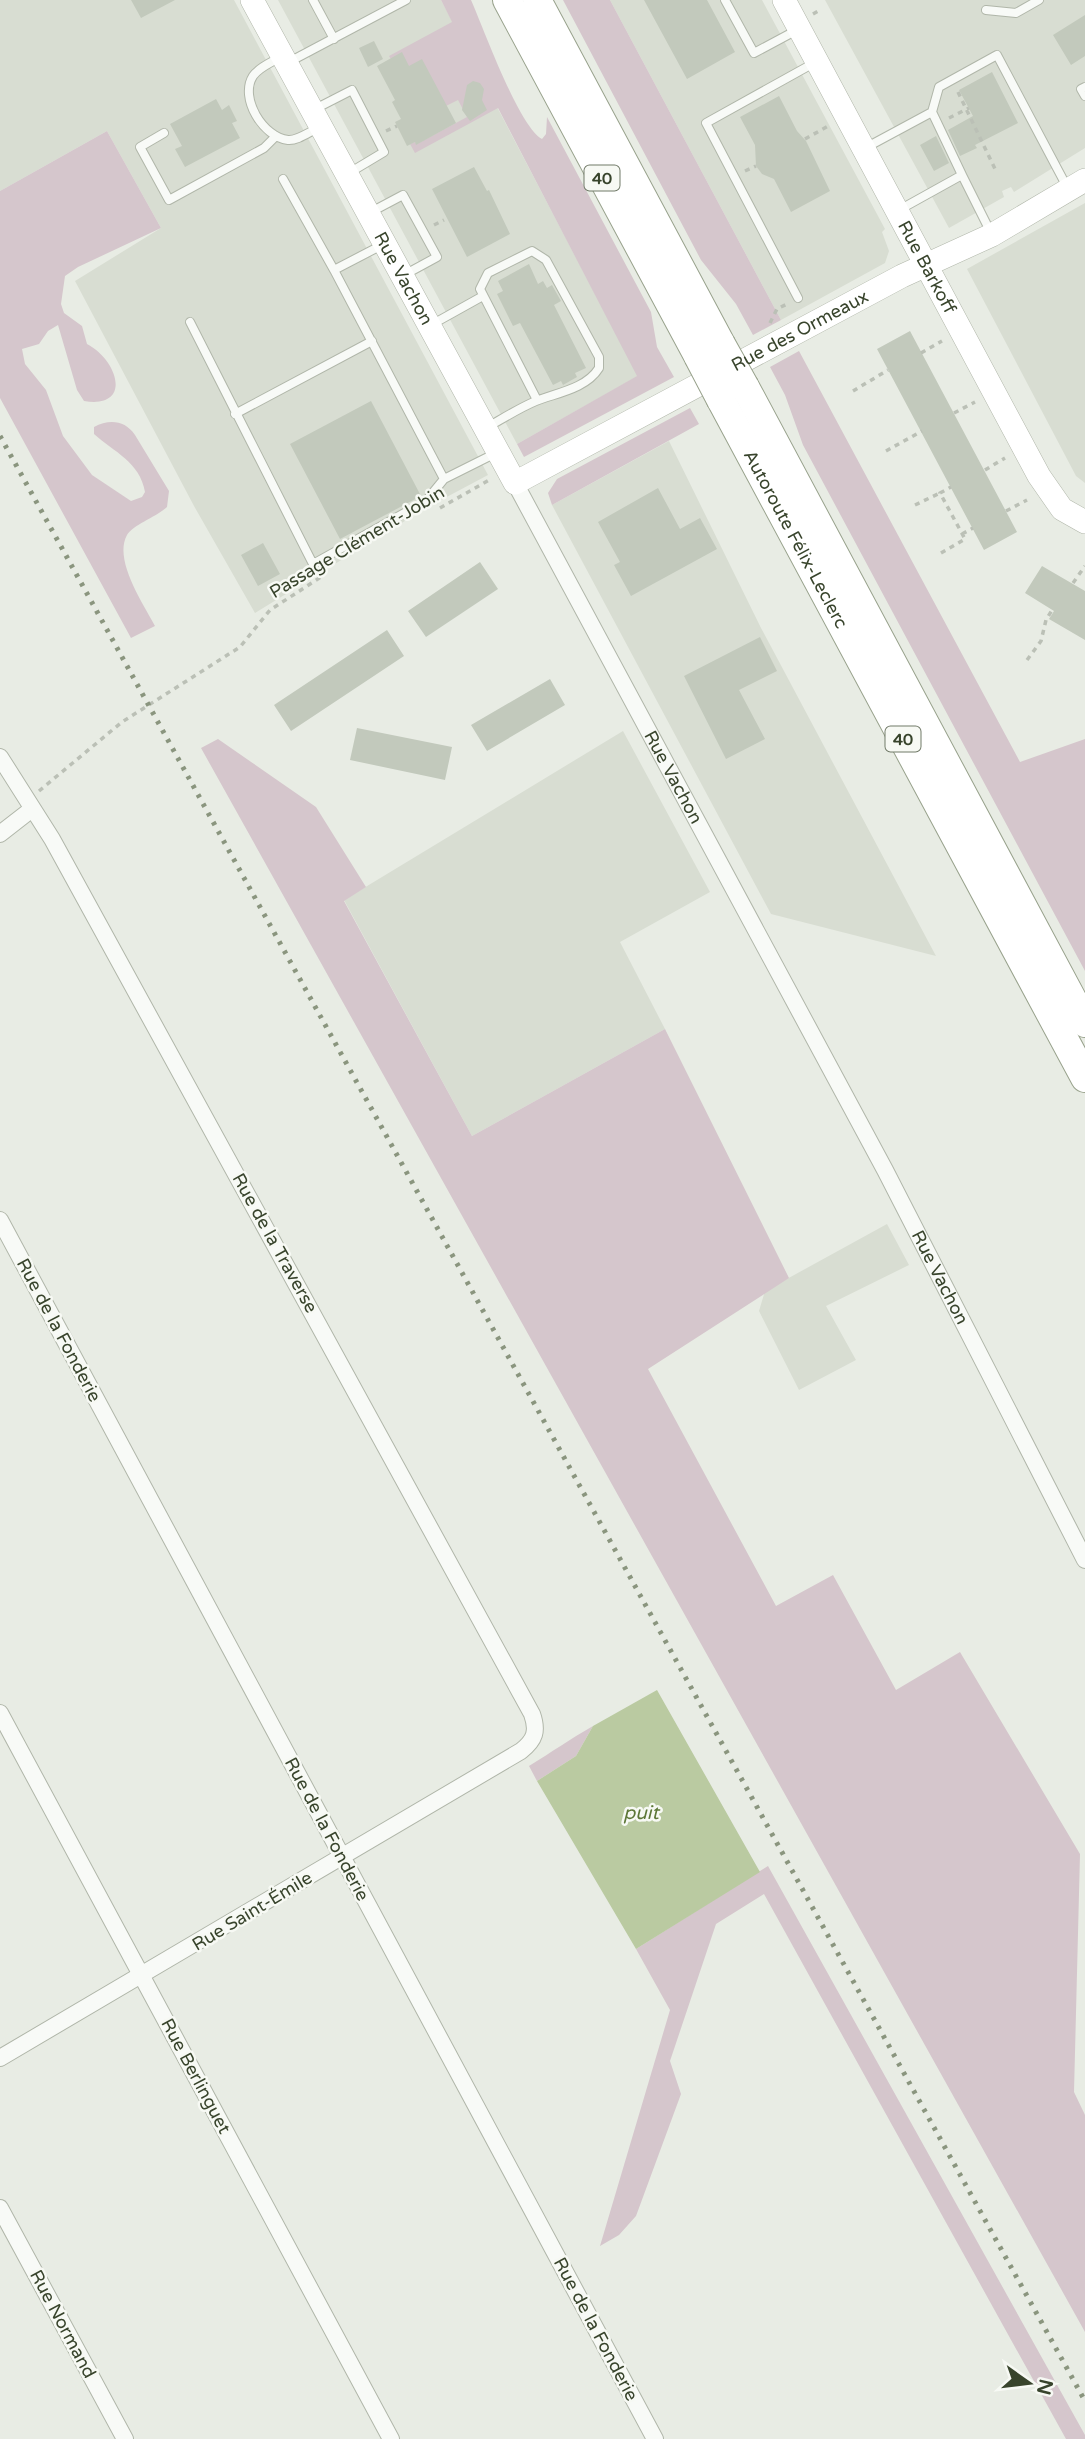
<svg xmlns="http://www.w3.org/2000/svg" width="1085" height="2439" font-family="'Varela Round',sans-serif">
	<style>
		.built { fill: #d8ddd2 }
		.green { fill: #d5c6cc }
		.water { fill: #bacaa1 }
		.building { fill: #c2c9bc }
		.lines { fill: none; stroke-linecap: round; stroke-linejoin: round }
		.lane-casing { stroke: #b0b6a9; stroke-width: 10 }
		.street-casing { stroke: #b0b6a9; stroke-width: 18 }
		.secondary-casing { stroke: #b0b6a9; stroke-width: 24 }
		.highway-casing { stroke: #98a28c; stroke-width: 30 }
		.path { stroke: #bbc0b6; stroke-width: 3.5; stroke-dasharray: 5 5; stroke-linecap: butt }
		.lane { stroke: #f8faf7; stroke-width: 8 }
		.street { stroke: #f8faf7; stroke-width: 16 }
		.secondary { stroke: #fff; stroke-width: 23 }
		.highway { stroke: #fff; stroke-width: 28 }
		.rail { stroke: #8a957e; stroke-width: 5; stroke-dasharray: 3.5 7; stroke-linecap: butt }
		.highway-bridge-casing { stroke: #98a28c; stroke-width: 30; stroke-linecap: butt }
		.highway-bridge { stroke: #fff; stroke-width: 28 }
		.labels { text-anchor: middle; stroke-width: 5; stroke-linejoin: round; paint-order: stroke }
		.shield { fill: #f7f9f4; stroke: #717a68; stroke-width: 2 }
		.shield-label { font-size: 16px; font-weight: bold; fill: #38442c }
		.street-label { font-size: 18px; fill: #38442c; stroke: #f7f9f4 }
		.water-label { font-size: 19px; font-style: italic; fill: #5c7737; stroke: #f7f9f4 }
	</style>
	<rect width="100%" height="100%" fill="#e8ece4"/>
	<path class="built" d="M0 0H234L488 475 426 508 255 613 194 506 75 281 161 228 107 131 0 191Z
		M278 0H441L638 376 517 444Z
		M610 0H762L885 229 882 232 889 251 885 263 781 320Z
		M825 0H1085V148L1014 192 1011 187 1002 191 1004 197 949 228Z
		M1085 203V483L1076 476 967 269Z
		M669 441 761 628 936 956 771 914 552 505Z
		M623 731 710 892 620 942 665 1029 472 1136 344 900Z
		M887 1224 909 1265 826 1306 856 1360 799 1390 759 1311 765 1291Z"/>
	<path class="green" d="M441 0H471C484 29 518 125 542 139L546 134 547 117 651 312 657 347 674 377 524 457 517 444 637 376 498 108 415 153 410 144 415 142 417 144 467 117 458 100 446 106 399 72 389 56 452 22Z
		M563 0H610L781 320 753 335 736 304 701 260Z
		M107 131 161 228 78 267 65 276 61 304 64 313 82 326 87 344C118 360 133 409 84 401L77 390 58 325 48 331 39 344 22 349 25 364 46 390 63 436 92 475 131 501 142 497 145 492C140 462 114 452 94 434V427C109 419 125 420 135 435L169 491 167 507C156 517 133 525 127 535 113 560 144 605 155 626L131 638 0 398V191Z
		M799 351 1020 762 1085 739V971L803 445 785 395 770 367Z
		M690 408 699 424 552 505 548 493 557 479Z
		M218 739 316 807 366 887 344 901 472 1136 665 1029 789 1278 648 1369 776 1606 833 1575 896 1690 960 1652 1080 1854 1074 2092 1085 2115V2332L201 748Z
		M593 1726 576 1756 537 1781 529 1766C552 1752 570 1739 593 1726Z
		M768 1866 1085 2435V2439H1066L764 1894 716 1924 670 2061 681 2094 636 2216 619 2235 600 2246 670 2010 636 1949Z"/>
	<path class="water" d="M657 1690 760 1872 636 1949 537 1781 576 1756 593 1726Z"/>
	<path class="building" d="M131 0H175L141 18Z
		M644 0H707L735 52 687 79Z
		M1085 15V56L1071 65 1053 35Z
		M374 41 383 59 368 67 359 48Z
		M402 52 409 66 422 59 456 123 416 145 415 142 407 146 395 122 401 119 392 102 395 100 377 66Z
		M992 72 1018 123 975 145 977 148 960 156 948 130 973 116 959 90Z
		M473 81 480 83 484 89 482 100 487 110 470 121 462 110 467 85Z
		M779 96 797 131 806 141 830 191 791 212 774 179 762 174 756 166 755 145 740 117Z
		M216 99 222 110 229 105 237 121 232 123 240 138 185 167 175 149 182 146 170 124Z
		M936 136 949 163 934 171 920 145Z
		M474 167 487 191 489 190 510 234 467 257 432 189Z
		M529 264 538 284 543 281 547 288 552 285 561 301 554 305 586 368 575 373 577 377 563 385 561 381 553 385 520 323 513 326 497 294 503 291 498 281Z
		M910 331 1017 532 984 550 877 349Z
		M371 401 421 496 340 539 290 444Z
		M658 488 680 529 700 518 717 549 631 596 614 565 620 562 598 522Z
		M263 543 280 574 258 586 241 555Z
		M480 562 498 589 426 637 408 611Z
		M1042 566 1085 591V640L1049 619 1054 611 1025 593Z
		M387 630 404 656 291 731 274 705Z
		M760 637 777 671 739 690 765 739 726 759 684 676Z
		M550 679 565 705 487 751 471 725Z
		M357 728 452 747 445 780 350 760Z"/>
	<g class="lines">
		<g class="lane-casing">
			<path id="lane" d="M313 0 334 39
				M725 0 754 53 797 30
				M986 10 1016 13 1039 0
				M280 57C271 63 259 67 253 76 239 98 263 137 288 140 297 141 309 132 318 128
				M289 62 406 0
				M1085 87 1081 89 1085 96
				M313 110 352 90 384 152 349 173
				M932 112 939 87 997 55 1067 187
				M164 133 140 147 169 200 264 148 276 136
				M867 147 932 112 962 175 899 210
				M962 175 992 235
				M283 179 334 270
				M371 212 403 195 437 257 404 275
				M384 244 334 270 444 479 496 453
				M798 298 706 123 814 63
				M190 322 313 564 426 501 444 479
				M431 325 483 296
				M235 414 372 341
				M486 428C502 419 519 408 536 401 556 393 586 389 599 368V357L546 260 532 251 488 273 480 289 537 400"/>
		</g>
		<g class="street-casing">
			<g id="street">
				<path id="s1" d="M515 483 885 1170 1085 1560"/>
				<path d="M0 757 52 839 532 1714C538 1731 535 1740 521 1751L0 2058"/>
				<path d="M0 834 32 809"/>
				<path d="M0 1220 655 2439"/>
				<path d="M0 1713 391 2439"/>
				<path d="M0 2208 125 2439"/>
			</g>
		</g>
		<g class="secondary-casing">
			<g id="secondary">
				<path id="s2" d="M252 0 515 483 902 276 992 235 1085 180"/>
				<path id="s3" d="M784 0 1039 476 1062 509 1085 522"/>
			</g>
		</g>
		<g class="highway-casing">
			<g id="highway">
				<path d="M507 0 698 356"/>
				<path d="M537 0 721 344"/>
				<path d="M745 387 1085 1023"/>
				<path id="s4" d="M721 400 1085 1078"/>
			</g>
		</g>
		<path class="path" d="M813 14 820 10
			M958 92 995 169
			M949 118 969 108
			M386 131 397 126
			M805 139 830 125
			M745 171 756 166
			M434 225 444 220
			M770 323 777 309 787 304
			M921 353 942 341
			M853 391 888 370
			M954 413 975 402
			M886 451 922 431
			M985 470 1005 458
			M915 505 940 493
			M440 508 491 479
			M1006 511 1027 500
			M962 534 973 528
			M941 553 965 539 940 493 951 487
			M1073 583 1085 566
			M1027 660 1041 641 1046 620 1052 610
			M39 791 122 722 240 647 270 610 321 577"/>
		<use href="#lane" class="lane"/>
		<use href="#street" class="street"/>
		<use href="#secondary" class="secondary"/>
		<use href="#highway" class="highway"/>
		<path class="rail" d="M0 436 1085 2401"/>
		<g class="highway-bridge-casing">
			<path id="highway-bridge" d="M721 344 745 387
				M698 356 721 400"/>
		</g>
		<use href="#highway-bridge" class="highway-bridge"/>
	</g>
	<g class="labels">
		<g class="shield">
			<rect x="584.5" y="165.5" width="35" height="25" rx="5"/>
			<rect x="885.5" y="726.5" width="35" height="25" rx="5"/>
		</g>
		<g class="shield-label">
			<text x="602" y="184">40</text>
			<text x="903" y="745">40</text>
		</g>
		<g class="street-label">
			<text dy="6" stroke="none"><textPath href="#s3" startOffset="303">Rue Barkoff</textPath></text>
			<text dy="6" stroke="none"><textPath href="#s2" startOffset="317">Rue Vachon</textPath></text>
			<text dy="6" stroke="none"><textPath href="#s2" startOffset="873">Rue des Ormeaux</textPath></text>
			<text dy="6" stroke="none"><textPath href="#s4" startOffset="158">Autoroute Félix-Leclerc</textPath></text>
			<text transform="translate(357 542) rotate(-31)" y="6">Passage Clément-Jobin</text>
			<text dy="6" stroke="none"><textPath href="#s1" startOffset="334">Rue Vachon</textPath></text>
			<text transform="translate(275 1243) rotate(61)" y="6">Rue de la Traverse</text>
			<text dy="6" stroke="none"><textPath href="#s1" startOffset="901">Rue Vachon</textPath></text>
			<text transform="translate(59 1330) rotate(62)" y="6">Rue de la Fonderie</text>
			<text transform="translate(327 1829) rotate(62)" y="6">Rue de la Fonderie</text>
			<text transform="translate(252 1911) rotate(-31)" y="6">Rue Saint-Émile</text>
			<text transform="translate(196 2076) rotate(62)" y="6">Rue Berlinguet</text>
			<text transform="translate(63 2324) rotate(62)" y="6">Rue Normand</text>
			<text transform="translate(596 2329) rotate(62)" y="6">Rue de la Fonderie</text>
		</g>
		<g class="water-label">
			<text x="641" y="1819">puit</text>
		</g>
	</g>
	<g transform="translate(1029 2383) rotate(104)" stroke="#f7f9f4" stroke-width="5" paint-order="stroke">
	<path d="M0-5L12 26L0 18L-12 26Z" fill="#38442c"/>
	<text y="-10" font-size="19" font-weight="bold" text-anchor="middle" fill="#38442c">N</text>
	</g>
</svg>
